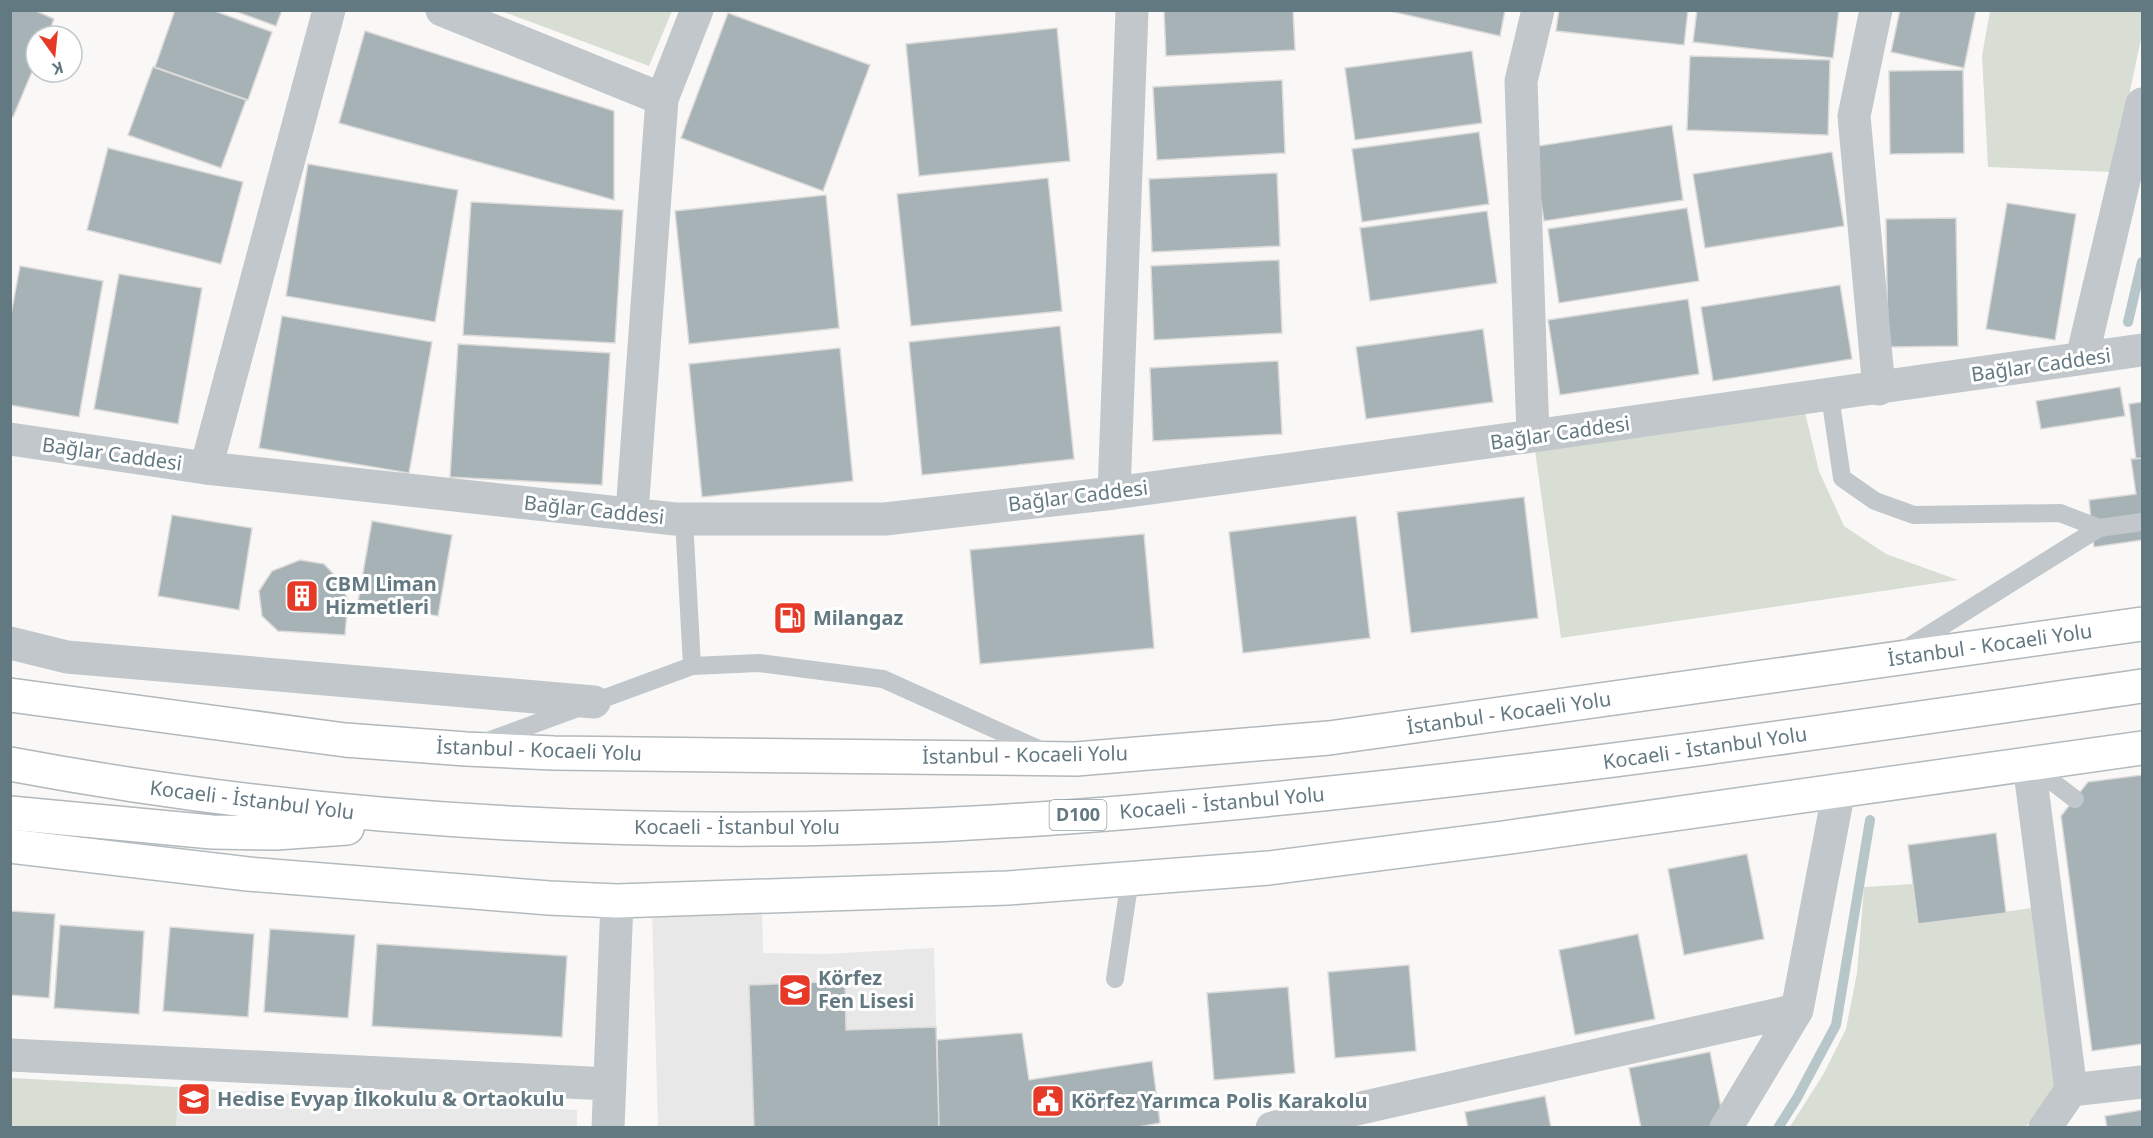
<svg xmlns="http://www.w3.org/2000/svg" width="2153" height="1138" font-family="'Noto Sans',sans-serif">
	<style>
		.built { fill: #e7e8e7 }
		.green { fill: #d9ded5 }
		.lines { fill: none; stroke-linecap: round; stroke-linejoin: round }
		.stream { stroke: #b7c7c9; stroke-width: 10 }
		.building { fill: #a6b2b6; stroke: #dbdad8; stroke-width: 1.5 }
		.secondary-casing { stroke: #b4bbbf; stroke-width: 36 }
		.trunk-casing { stroke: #b2b8bb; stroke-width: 36 }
		.service { stroke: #c1c7ca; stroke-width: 18 }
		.minor { stroke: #c1c7ca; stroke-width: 33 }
		.secondary { stroke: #fff; stroke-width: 33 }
		.trunk { stroke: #fff; stroke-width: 33 }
		.labels { text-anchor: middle; stroke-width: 6; stroke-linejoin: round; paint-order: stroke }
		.shield { fill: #fff; stroke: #92a1a8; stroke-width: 1.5 }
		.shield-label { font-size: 18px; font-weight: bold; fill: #637982 }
		.street-label { font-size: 20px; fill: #637982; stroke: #fff }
		.poi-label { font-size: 20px; font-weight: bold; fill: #637982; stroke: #fff; text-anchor: start }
	</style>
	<rect width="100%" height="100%" fill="#f9f8f6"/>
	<path class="built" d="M762 908 763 953 825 954 934 948 939 1127H658L652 911Z
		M10 1078 577 1110V1127H11Z"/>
	<path class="green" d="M501 11 672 10V11L649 66Z
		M1990 11H2142V34L2113 172 1988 167 1982 56Z
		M1802 400 1819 471 1844 526 1886 554 1958 580 1561 638 1533 436Z
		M1913 884 1918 924 2039 907 2063 1083 2026 1127 1789 1128 1823 1075 1846 1029 1857 973 1864 887Z
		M11 1078 178 1087 176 1127H11Z"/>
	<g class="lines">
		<path class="stream" d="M2128 322 2142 262
			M1778 1128 1797 1098 1836 1025 1870 820"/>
	</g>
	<path class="building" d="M10 10H34L54 19 47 36H36V62L13 117H10Z
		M175 10H212L272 32 248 100 155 67Z
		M232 10H282L276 26Z
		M1164 10H1293L1295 50 1166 56Z
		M1385 10H1505L1500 36Z
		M1559 10H1688L1684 45 1556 31Z
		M1697 10H1839L1833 58 1693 42Z
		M1900 10H1976L1964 68 1891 52Z
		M728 13 870 65 823 191 681 138Z
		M1057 28 1070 161 919 176 906 44Z
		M365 31 614 111V200L339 123Z
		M1472 51 1482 123 1355 140 1345 68Z
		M1690 56 1830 60 1828 135 1687 130Z
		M153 67 246 100 221 168 128 135Z
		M1963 70 1964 153 1890 154 1889 71Z
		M1282 80 1285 153 1157 160 1153 87Z
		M1672 125 1683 200 1544 221 1532 147Z
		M1479 132 1489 204 1362 222 1352 149Z
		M108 148 243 182 221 264 87 230Z
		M1832 152 1844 226 1705 248 1693 174Z
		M308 164 458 190 435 322 286 296Z
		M1277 173 1280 246 1152 252 1149 179Z
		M1048 178 1062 311 911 326 897 194Z
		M826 195 839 328 689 344 675 211Z
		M471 202 623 210 615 343 463 335Z
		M2007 203 2076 214 2055 340 1986 329Z
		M1687 208 1699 281 1559 303 1548 229Z
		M1487 211 1497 283 1370 301 1360 228Z
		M1956 218 1958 346 1888 347 1886 219Z
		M1279 260 1282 333 1154 340 1151 266Z
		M20 266 103 281 79 417 10 405V320Z
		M119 274 202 288 178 424 94 409Z
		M1840 285 1852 359 1713 381 1701 307Z
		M1688 299 1699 374 1560 395 1548 320Z
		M282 316 432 342 409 473 259 448Z
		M1060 326 1074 459 922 475 909 342Z
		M1483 329 1493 402 1366 419 1356 347Z
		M458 344 610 353 602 485 450 477Z
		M840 348 853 481 702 497 689 364Z
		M1278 361 1282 434 1153 441 1150 368Z
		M2120 387 2125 416 2041 429 2036 401Z
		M2142 402V458L2136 459 2129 404Z
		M2142 458V540L2094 547 2089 500 2136 494 2131 459Z
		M1524 497 1538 618 1411 633 1397 512Z
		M172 515 252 528 239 610 158 596Z
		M1356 516 1370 638 1243 653 1229 532Z
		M372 521 452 535 438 616 358 602Z
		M1144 534 1154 648 980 664 970 550Z
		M300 560 324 564 338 579 348 600 345 635 278 631 262 616 259 591 272 571Z
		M2142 775V1044L2092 1051 2061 816 2088 782Z
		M1996 833 2006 913 1918 924 1908 845Z
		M1747 854 1764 939 1684 955 1668 869Z
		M10 911 55 914 49 998 10 995Z
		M60 925 144 931 139 1014 54 1008Z
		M170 927 254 934 248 1017 163 1011Z
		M270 929 355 935 348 1018 264 1012Z
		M1638 934 1655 1019 1575 1035 1559 950Z
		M377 944 567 956 562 1037 372 1026Z
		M1409 965 1416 1051 1335 1058 1328 972Z
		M845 981 846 1030 936 1027 939 1128H754L749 985Z
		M1288 987 1295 1073 1214 1080 1207 993Z
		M1022 1033 1029 1080 1152 1061 1160 1123 1132 1128H939L937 1040Z
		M1710 1052 1725 1128H1641L1629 1068Z
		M1545 1096 1551 1128H1468L1465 1112Z
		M2142 1110V1128H2107L2105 1116Z"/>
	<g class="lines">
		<g class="secondary-casing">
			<path id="secondary" d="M10 846 248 874 549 898 617 901 1008 888 1269 868 1503 838 2142 748"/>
		</g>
		<g class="trunk-casing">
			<path id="trunk" d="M10 695 345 740 466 749 554 753 1076 759 1329 738 2142 624
				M10 764C314 821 624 838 933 825 1066 819 1198 807 1331 793 1602 765 1872 725 2142 686
				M10 813 212 832 276 833 347 828"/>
		</g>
		<path class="service" d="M1830 396 1842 478 1875 501 1914 515 2060 513 2099 528
			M684 519 692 666
			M1904 650 2099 528 2142 522
			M485 742 692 666 759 663 883 679 1043 751
			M2029 764 2075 799
			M1115 979 1130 879"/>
		<path class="minor" d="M442 10 662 99
			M1876 10 1854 116 1879 389
			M2082 358 2142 104
			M1533 436 1521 81 1538 10
			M10 439 206 468 675 519H885L1114 493 1533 436 2142 350
			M206 468 329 10
			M1114 493 1132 10
			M632 513 662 99 697 10
			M10 643 67 657 594 702
			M2029 764 2071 1090 2045 1128
			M10 1055 609 1084
			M2071 1090 2142 1082
			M608 1128 617 901
			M1272 1128 1797 1010
			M1726 1128 1797 1010 1839 790"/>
		<use href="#secondary" class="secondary"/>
		<use href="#trunk" class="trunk"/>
	</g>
	<defs>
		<g id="building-square" transform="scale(1.725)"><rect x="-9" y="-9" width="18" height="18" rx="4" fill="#e73928" stroke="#fff"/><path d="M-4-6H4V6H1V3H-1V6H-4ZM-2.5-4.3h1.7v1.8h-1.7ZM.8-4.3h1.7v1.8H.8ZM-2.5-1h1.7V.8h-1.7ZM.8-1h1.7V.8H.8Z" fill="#fff"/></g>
		<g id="fuel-square" transform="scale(1.725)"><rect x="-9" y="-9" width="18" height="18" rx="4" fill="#e73928" stroke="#fff"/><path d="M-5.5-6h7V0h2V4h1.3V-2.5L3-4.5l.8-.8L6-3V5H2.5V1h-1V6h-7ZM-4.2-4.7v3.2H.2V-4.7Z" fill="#fff"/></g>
		<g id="school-square" transform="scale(1.725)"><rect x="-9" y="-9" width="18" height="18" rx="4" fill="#e73928" stroke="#fff"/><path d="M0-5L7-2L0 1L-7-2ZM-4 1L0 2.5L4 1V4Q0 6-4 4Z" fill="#fff"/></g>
		<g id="civic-square" transform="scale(1.725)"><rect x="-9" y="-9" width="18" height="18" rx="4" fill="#e73928" stroke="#fff"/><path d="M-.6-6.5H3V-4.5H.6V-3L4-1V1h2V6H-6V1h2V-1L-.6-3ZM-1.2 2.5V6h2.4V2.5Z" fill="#fff"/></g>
	</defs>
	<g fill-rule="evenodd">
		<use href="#building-square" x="302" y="596"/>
		<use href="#fuel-square" x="790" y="618"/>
		<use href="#school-square" x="795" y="990"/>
		<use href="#school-square" x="194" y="1099"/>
		<use href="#civic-square" x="1048" y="1101"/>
	</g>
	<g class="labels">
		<rect class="shield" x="1049.5" y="800" width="57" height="30" rx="4.5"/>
		<g class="shield-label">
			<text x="1078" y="821">D100</text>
		</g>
		<g class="street-label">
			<text transform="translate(2041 365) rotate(-8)" y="7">Bağlar Caddesi</text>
			<text transform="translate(1560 433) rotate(-8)" y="7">Bağlar Caddesi</text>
			<text transform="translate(112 454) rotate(8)" y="7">Bağlar Caddesi</text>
			<text transform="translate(1078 496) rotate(-7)" y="7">Bağlar Caddesi</text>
			<text transform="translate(594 510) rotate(6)" y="7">Bağlar Caddesi</text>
			<text transform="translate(1990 645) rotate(-8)" y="7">İstanbul - Kocaeli Yolu</text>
			<text transform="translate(1509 713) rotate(-8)" y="7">İstanbul - Kocaeli Yolu</text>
			<text transform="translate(1705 748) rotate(-8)" y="7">Kocaeli - İstanbul Yolu</text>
			<text transform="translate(539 750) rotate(2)" y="7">İstanbul - Kocaeli Yolu</text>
			<text transform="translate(1025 755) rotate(-1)" y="7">İstanbul - Kocaeli Yolu</text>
			<text transform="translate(252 800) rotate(7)" y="7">Kocaeli - İstanbul Yolu</text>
			<text transform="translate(1222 803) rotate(-5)" y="7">Kocaeli - İstanbul Yolu</text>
			<text x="737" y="834">Kocaeli - İstanbul Yolu</text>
		</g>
		<g class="poi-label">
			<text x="325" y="591">CBM Liman<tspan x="325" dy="23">Hizmetleri</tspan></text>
			<text x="813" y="625">Milangaz</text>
			<text x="818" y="985">Körfez<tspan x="818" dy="23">Fen Lisesi</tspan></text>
			<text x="217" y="1106">Hedise Evyap İlkokulu &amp; Ortaokulu</text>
			<text x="1071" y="1108">Körfez Yarımca Polis Karakolu</text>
		</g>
	</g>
	<rect width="2153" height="1138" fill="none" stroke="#637982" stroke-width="24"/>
	<g transform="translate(54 54) rotate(165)"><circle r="28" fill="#ffffff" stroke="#c1c9cd" stroke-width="1.5"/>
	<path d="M0-4.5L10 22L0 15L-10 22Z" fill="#e73928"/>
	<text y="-9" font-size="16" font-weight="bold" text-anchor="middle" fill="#637982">K</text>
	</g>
</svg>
